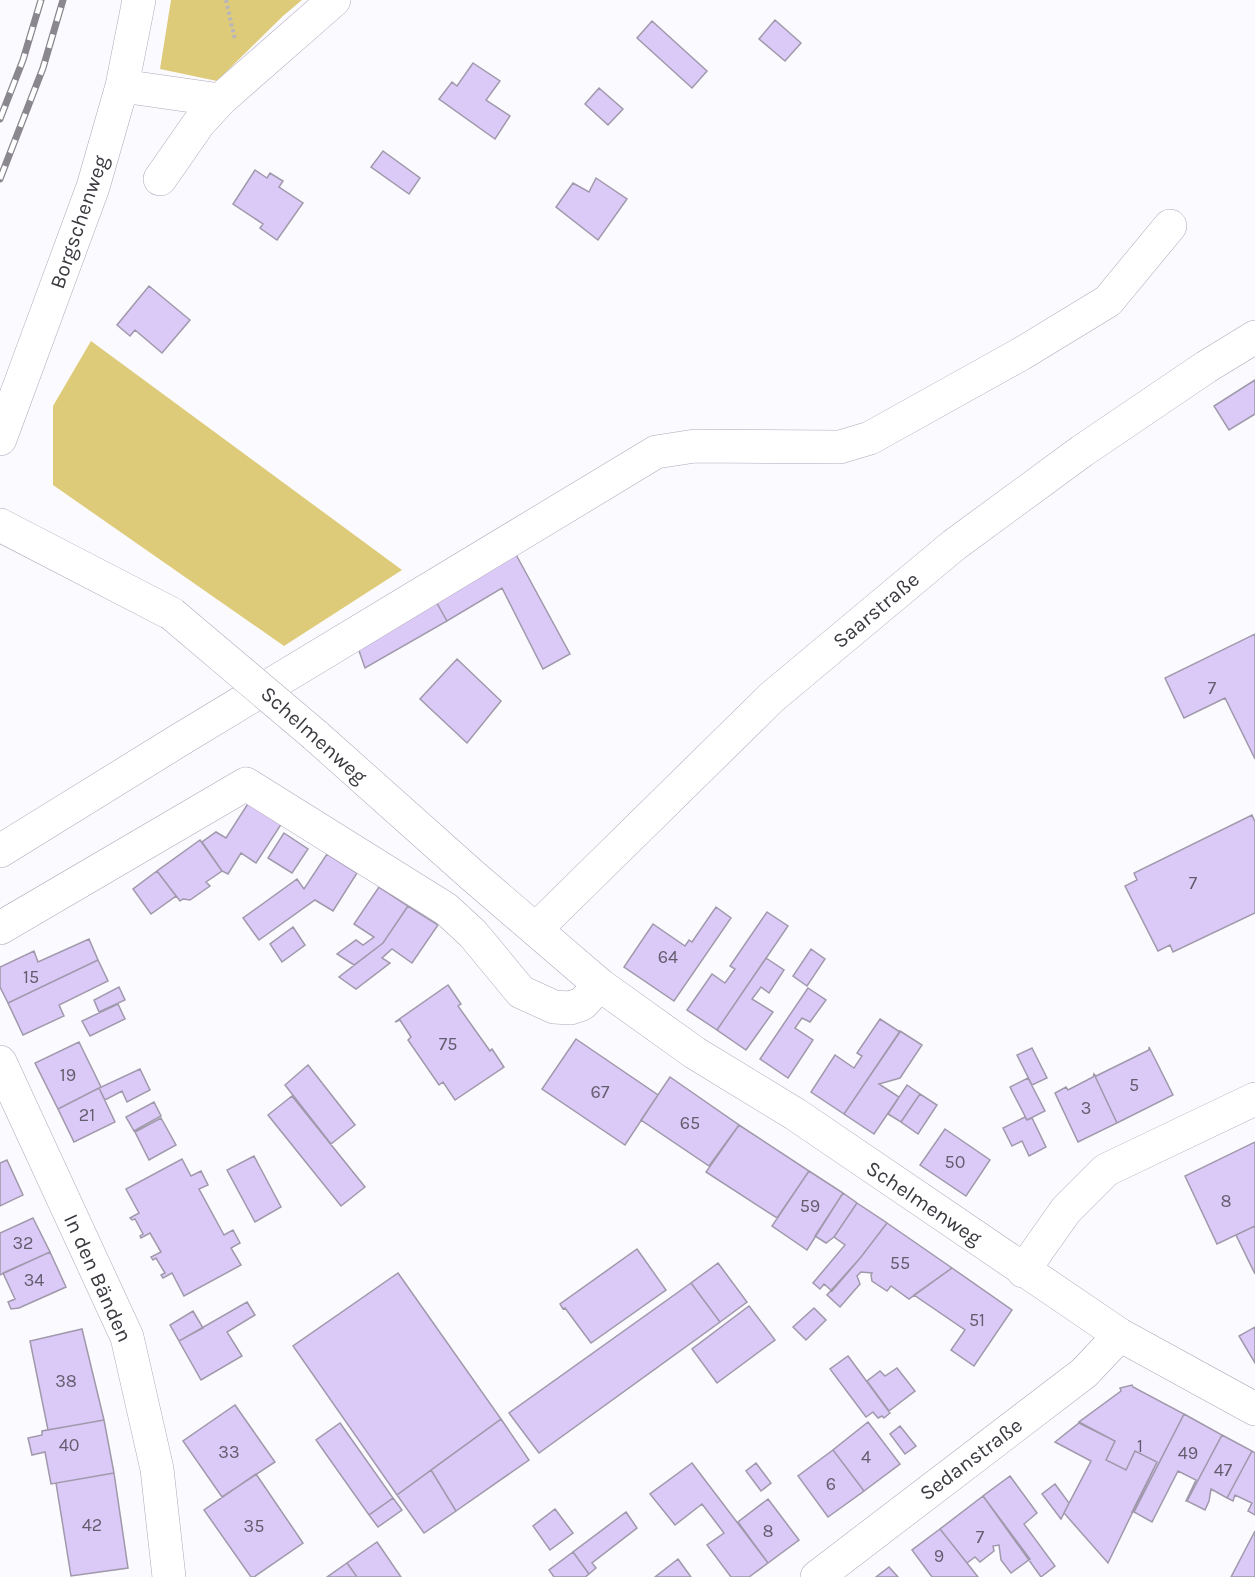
<svg xmlns="http://www.w3.org/2000/svg" width="1255" height="1577" font-family="Karla,sans-serif">
	<style>
		.green { fill: #decb7a }
		.building { fill: #dbc9f7; stroke: #a099ab; stroke-width: 1.5 }
		.lines { fill: none; stroke-linecap: round; stroke-linejoin: round }
		.minor-casing { stroke: #afa8bb; stroke-width: 34 }
		.path { stroke: #b8b6bc; stroke-width: 4; stroke-dasharray: 3 3; stroke-linecap: butt }
		.minor { stroke: #fff; stroke-width: 33 }
		.rail-casing { stroke: #8a888e; stroke-width: 7 }
		.rail { stroke: #fff; stroke-width: 4.5; stroke-dasharray: 14; stroke-linecap: butt }
		.minor-bridge-casing { stroke: #afa8bb; stroke-width: 34; stroke-linecap: butt }
		.minor-bridge { stroke: #fff; stroke-width: 33 }
		.labels { text-anchor: middle; stroke-width: 4.5; stroke-linejoin: round; paint-order: stroke }
		.number-label { font-size: 18px; fill: #645d6e }
		.street-label { font-size: 21px; fill: #3c3941; stroke: #fff }
	</style>
	<rect width="100%" height="100%" fill="#fbfafe"/>
	<path class="green" d="M171 0H302L283 16 217 81 160 69Z
		M91 341 402 570 284 646 53 485V406Z"/>
	<path class="building" d="M775 20 801 43 785 61 759 39Z
		M652 21 707 71 692 88 637 38Z
		M473 63 500 81 486 100 510 116 495 139 439 99 452 82 457 86Z
		M599 88 623 109 608 125 585 104Z
		M383 151 420 178 409 194 371 167Z
		M255 170 267 178 270 173 283 181 279 187 303 203 277 240 260 228 263 224 233 204Z
		M596 178 627 199 598 240 556 207 573 183 589 192Z
		M149 286 190 320 162 353 135 330 130 336 117 325Z
		M1255 380V414L1229 430 1214 406Z
		M513 549 570 654 543 669 502 588 447 621 434 598Z
		M434 598 447 621 365 668 356 642Z
		M1255 634V759L1225 698 1184 718 1165 678Z
		M457 659 501 701 467 743 420 699Z
		M249 802 282 823 256 863 241 853 228 874 222 871 202 842 216 832 226 838Z
		M1252 815 1255 822V913L1173 952 1170 945 1158 951 1125 886 1137 880 1134 873Z
		M284 833 308 849 292 873 268 858Z
		M200 840 222 871 206 882 210 886 190 900 183 899 180 901 157 871Z
		M327 854 357 873 333 911 315 900 259 940 243 918 297 879 304 889Z
		M157 871 176 896 151 914 133 889Z
		M379 887 408 906 383 943 354 965 337 954 356 940 363 945 374 937 354 924Z
		M408 906 438 925 412 963 392 949 382 958 390 963 356 989 339 977 383 943Z
		M716 907 731 918 674 1001 624 967 653 924 685 946 689 940 692 942Z
		M767 912 788 926 717 1030 687 1010 712 974 725 983 735 969 730 966Z
		M293 927 305 945 282 962 270 944Z
		M89 939 98 960 8 1003 0 987V967L34 951 38 962Z
		M811 949 825 959 807 986 793 976Z
		M766 958 784 970 769 993 761 987 752 999 773 1012 746 1050 717 1030Z
		M98 960 108 981 59 1005 64 1016 23 1035 8 1003Z
		M448 985 461 1004 458 1006 490 1051 492 1049 504 1067 455 1100 443 1082 439 1085 408 1040 411 1037 400 1020 395 1022Z
		M119 987 125 1000 99 1012 94 1000Z
		M808 988 826 1000 810 1022 802 1018 795 1028 813 1040 788 1078 760 1059Z
		M118 1004 125 1019 90 1036 82 1021Z
		M880 1019 900 1032 844 1114 811 1092 835 1055 854 1068 862 1056 857 1053Z
		M900 1031 922 1045 900 1078 879 1084 899 1097 874 1134 844 1114Z
		M576 1039 658 1095 625 1145 542 1089Z
		M79 1042 101 1087 58 1109 35 1063Z
		M1149 1047 1173 1095 1117 1123 1094 1074 1096 1076 1149 1050Z
		M1032 1048 1047 1078 1032 1085 1017 1055Z
		M308 1065 355 1125 331 1144 285 1085Z
		M140 1069 150 1090 127 1102 122 1091 105 1100 99 1088Z
		M1094 1074 1117 1123 1078 1142 1055 1093 1066 1087 1068 1090 1093 1077Z
		M670 1077 739 1125 709 1166 641 1120Z
		M1028 1078 1045 1111 1027 1120 1010 1087Z
		M907 1085 920 1094 901 1122 888 1114Z
		M99 1088 115 1122 74 1142 58 1109Z
		M920 1094 937 1105 918 1134 901 1122Z
		M292 1096 365 1187 341 1206 268 1115Z
		M154 1102 161 1116 134 1131 126 1117Z
		M1025 1117 1027 1120 1032 1118 1046 1147 1029 1156 1022 1141 1012 1146 1003 1128Z
		M161 1118 176 1145 149 1160 135 1132Z
		M739 1125 809 1171 777 1218 706 1172Z
		M945 1129 990 1160 966 1196 920 1165Z
		M1255 1142V1226L1217 1244 1185 1176Z
		M254 1156 281 1207 255 1222 227 1170Z
		M182 1159 191 1176 201 1171 208 1185 199 1189 224 1235 233 1230 240 1243 231 1248 241 1265 184 1296 172 1273 163 1278 161 1275 165 1273 156 1258 153 1260 151 1257 161 1252 150 1233 141 1238 140 1236 143 1234 135 1219 132 1220 130 1218 139 1213 126 1189Z
		M7 1160 23 1195 0 1206V1163Z
		M809 1171 843 1193 807 1250 772 1226Z
		M843 1193 857 1203 834 1237 826 1243 815 1236Z
		M857 1203 887 1223 861 1257 832 1291 824 1284 820 1289 813 1283 845 1245 834 1237Z
		M33 1218 50 1252 0 1275V1233Z
		M887 1223 952 1268 909 1299 891 1286 887 1291 872 1281 871 1275 872 1273 861 1272 857 1276 860 1284 840 1307 827 1295 861 1257Z
		M1255 1226V1274L1236 1235Z
		M637 1249 666 1290 591 1343 565 1308 563 1309 560 1304Z
		M50 1252 66 1287 19 1308 11 1309 8 1302 15 1299 3 1273Z
		M718 1263 747 1302 720 1322 691 1283Z
		M952 1268 1012 1310 974 1366 951 1350 965 1330 914 1295Z
		M398 1273 501 1419 397 1495 293 1346Z
		M691 1283 720 1322 539 1453 509 1413Z
		M247 1302 255 1315 227 1332 242 1356 201 1380 179 1341Z
		M749 1306 775 1340 717 1383 692 1349Z
		M814 1308 826 1320 806 1340 793 1327Z
		M193 1311 203 1328 179 1341 170 1325Z
		M1255 1327V1363L1239 1336Z
		M82 1329 104 1420 48 1430 30 1341Z
		M848 1356 890 1413 884 1418 882 1416 878 1418 873 1412 866 1417 830 1369Z
		M897 1368 915 1391 889 1411 867 1381 880 1371 885 1376Z
		M1132 1385 1133 1387 1184 1414 1134 1512H1132L1157 1462 1135 1451 1126 1470 1106 1460 1115 1441 1079 1422 1121 1391 1120 1388Z
		M235 1405 275 1462 222 1497 183 1441Z
		M1184 1414 1222 1435 1187 1501H1186L1196 1480 1178 1471 1152 1522 1134 1512Z
		M501 1419 529 1460 456 1511 431 1470Z
		M104 1420 114 1473 51 1484 45 1452 32 1455 28 1438 42 1435V1431Z
		M868 1422 900 1464 864 1491 833 1450Z
		M340 1423 393 1498 369 1515 316 1440Z
		M1079 1423 1115 1441 1106 1460 1126 1470 1135 1451 1157 1462 1108 1563 1064 1513 1091 1461 1055 1442Z
		M900 1426 916 1446 905 1454 890 1434Z
		M1222 1435 1252 1451 1227 1498 1211 1489 1209 1501 1205 1510 1187 1501Z
		M833 1450 864 1491 828 1517 798 1476Z
		M1252 1451 1255 1453V1515L1248 1511 1252 1503 1235 1495 1233 1501 1227 1498Z
		M692 1463 768 1563 749 1577H731L707 1545 724 1533 702 1504 675 1525 650 1494Z
		M756 1463 771 1483 761 1491 746 1471Z
		M431 1470 456 1511 424 1533 397 1495Z
		M114 1473 128 1568 71 1576 56 1483Z
		M256 1474 303 1543 254 1577H251L204 1510Z
		M1010 1476 1037 1513 1024 1524 1055 1566 1041 1577 983 1496Z
		M1055 1484 1069 1503 1061 1519 1042 1494Z
		M983 1496 1030 1559 1011 1573 1001 1560 999 1545 993 1546 994 1551 980 1562 975 1557 967 1563 940 1529Z
		M393 1498 402 1510 378 1527 369 1515Z
		M768 1499 799 1540 768 1563 738 1522Z
		M555 1509 573 1533 550 1550 533 1526Z
		M626 1512 637 1528 592 1563 596 1568 589 1574 573 1552Z
		M940 1529 967 1563 978 1577H932L912 1550Z
		M1255 1531V1577H1231Z
		M377 1542 401 1577H357L347 1563Z
		M573 1552 589 1574 585 1577H554L549 1570Z
		M678 1559 691 1577H655Z
		M347 1563 357 1577H327Z
		M889 1567 898 1577H876Z"/>
	<g class="lines">
		<g class="minor-casing">
			<path id="minor" d="M122 86 220 100 334 0
				M160 179 199 123 220 100
				M0 439 93 187 122 86 139 0
				M0 525 172 614
				M315 735 473 876 600 985 695 1053 795 1114 1120 1335 1255 1409
				M0 851 181 739 656 452 695 446 840 447 870 438 1021 354 1108 301 1170 226
				M0 928 246 784 446 909 473 934 521 992 554 1007 570 1008 582 1004 600 985
				M536 929 772 697 954 545 1082 451 1206 367 1255 337
				M0 1062 127 1337 157 1469 169 1577
				M1023 1271 1066 1210 1106 1170 1255 1099
				M817 1577 1084 1373 1120 1335"/>
		</g>
		<path class="path" d="M226 0 234 36 237 39"/>
		<use href="#minor" class="minor"/>
		<g class="rail-casing">
			<path id="rail" d="M0 119 23 60 41 0
				M0 179 43 68 63 0"/>
		</g>
		<use href="#rail" class="rail"/>
		<g class="minor-bridge-casing">
			<path id="minor-bridge" d="M172 614 315 735"/>
		</g>
		<use href="#minor-bridge" class="minor-bridge"/>
	</g>
	<g class="labels">
		<g class="number-label">
			<text x="1212" y="694">7</text>
			<text x="1193" y="889">7</text>
			<text x="668" y="963">64</text>
			<text x="31" y="983">15</text>
			<text x="448" y="1050">75</text>
			<text x="68" y="1081">19</text>
			<text x="1134" y="1091">5</text>
			<text x="600" y="1098">67</text>
			<text x="1086" y="1114">3</text>
			<text x="87" y="1121">21</text>
			<text x="690" y="1129">65</text>
			<text x="955" y="1168">50</text>
			<text x="1226" y="1207">8</text>
			<text x="810" y="1212">59</text>
			<text x="23" y="1249">32</text>
			<text x="900" y="1269">55</text>
			<text x="34" y="1286">34</text>
			<text x="977" y="1326">51</text>
			<text x="66" y="1387">38</text>
			<text x="69" y="1451">40</text>
			<text x="1140" y="1452">1</text>
			<text x="229" y="1458">33</text>
			<text x="1188" y="1459">49</text>
			<text x="866" y="1463">4</text>
			<text x="1223" y="1476">47</text>
			<text x="831" y="1490">6</text>
			<text x="92" y="1531">42</text>
			<text x="254" y="1532">35</text>
			<text x="768" y="1537">8</text>
			<text x="980" y="1543">7</text>
			<text x="939" y="1562">9</text>
		</g>
		<g class="street-label">
			<text transform="translate(79 222) rotate(-71)" y="7">Borgschenweg</text>
			<text transform="translate(876 610) rotate(-40)" y="7">Saarstraße</text>
			<text transform="translate(314 735) rotate(42)" y="7">Schelmenweg</text>
			<text transform="translate(924 1203) rotate(34)" y="7">Schelmenweg</text>
			<text transform="translate(98 1278) rotate(66)" y="7">In den Bänden</text>
			<text transform="translate(971 1459) rotate(-37)" y="7">Sedanstraße</text>
		</g>
	</g>
</svg>
